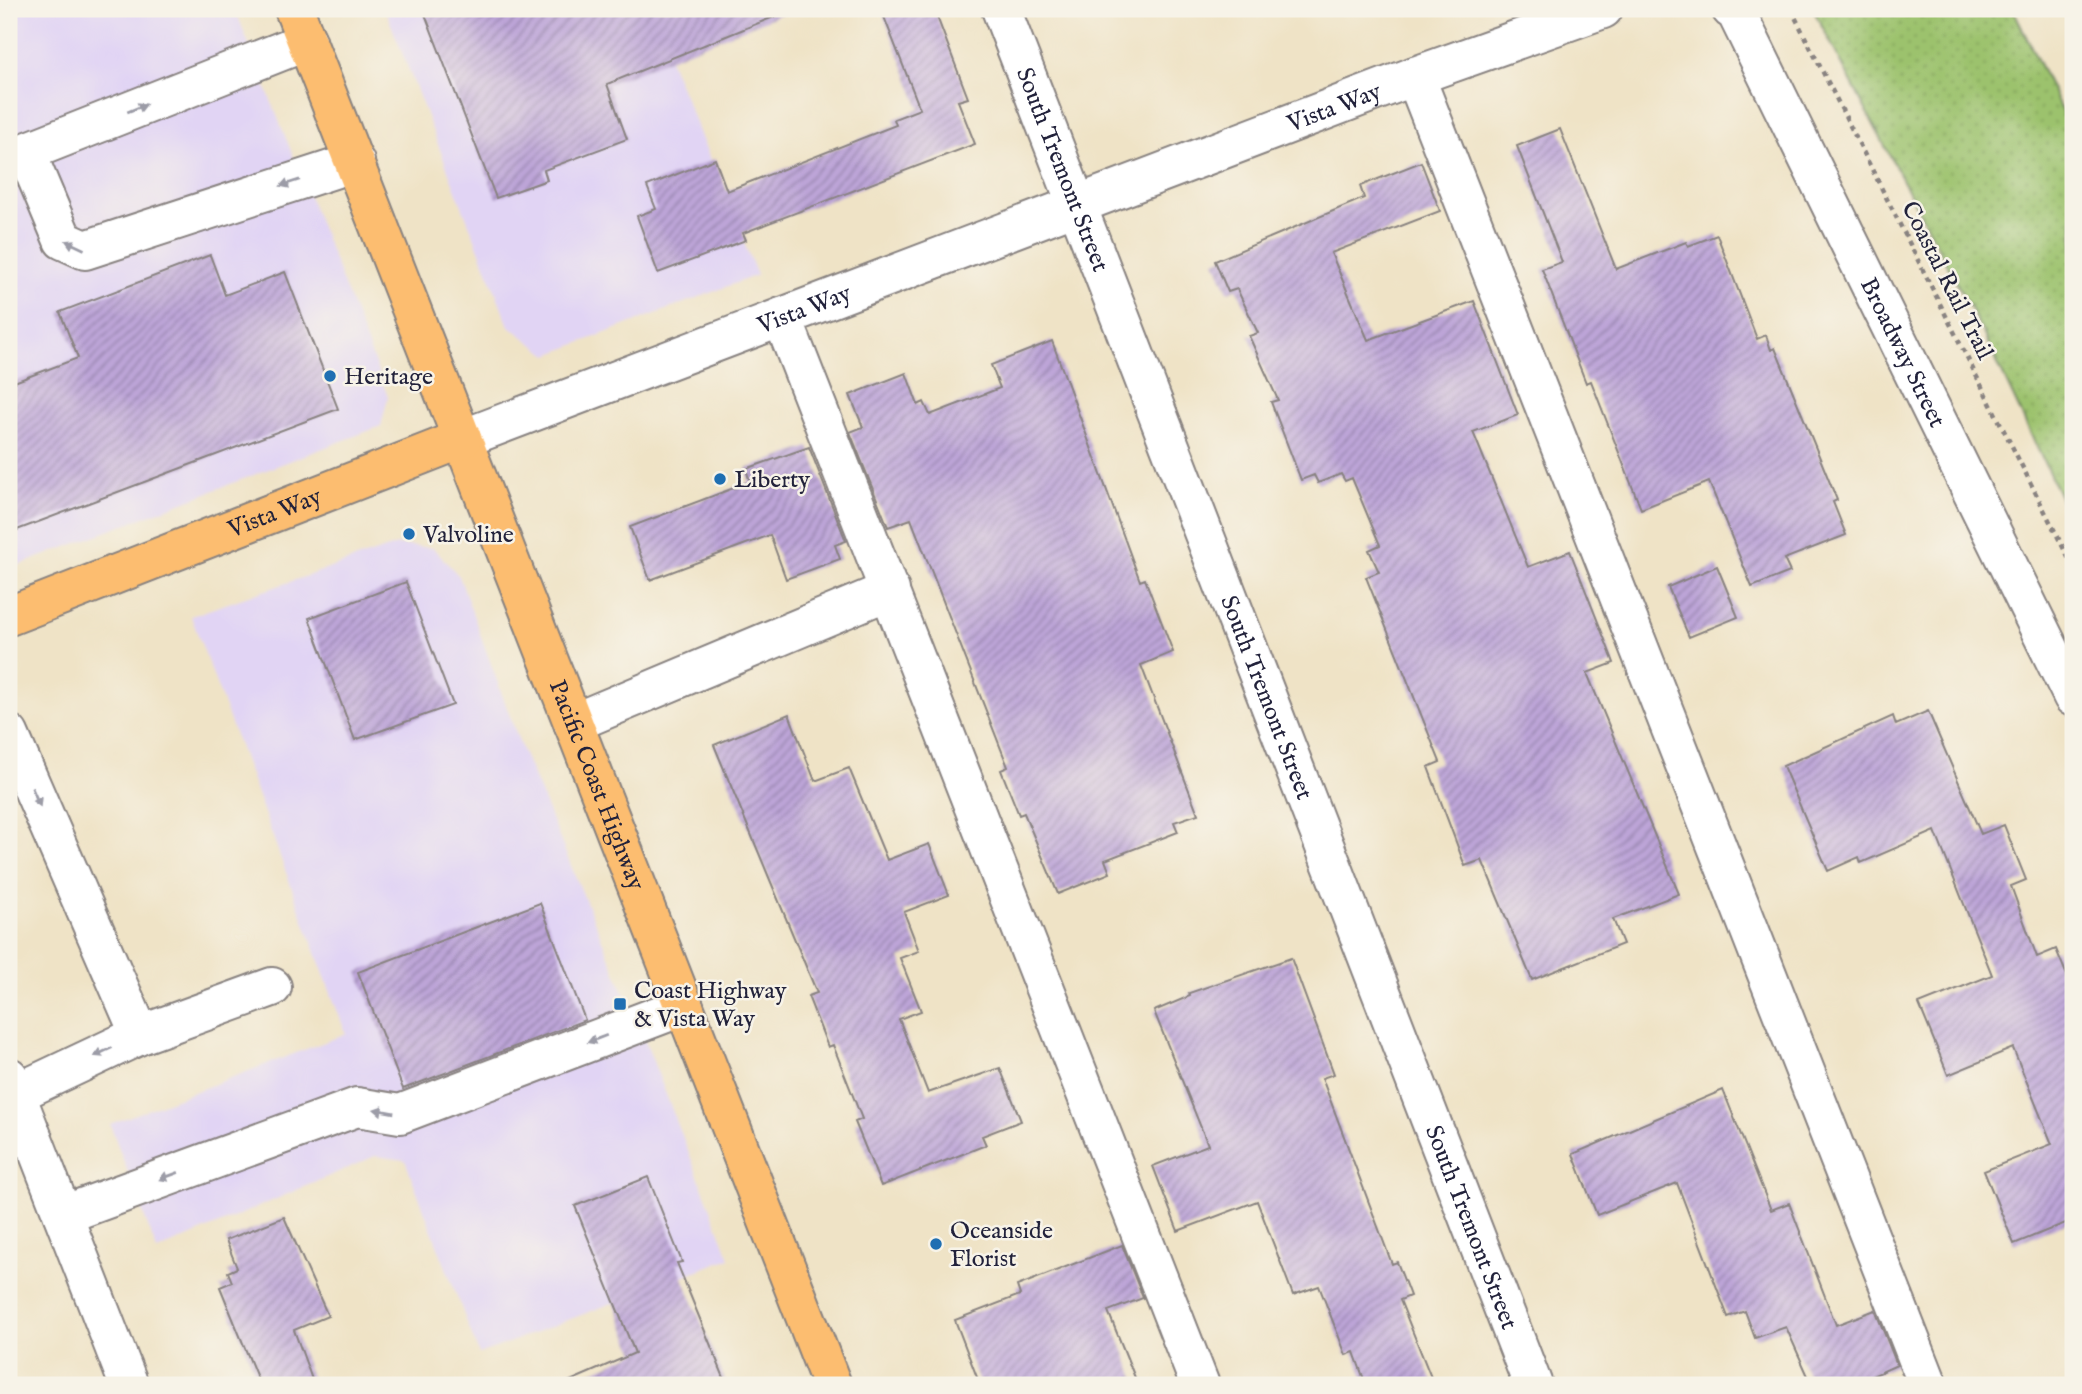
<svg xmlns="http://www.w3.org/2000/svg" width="2082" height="1394" font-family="'IM FELL English',serif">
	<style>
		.built { fill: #e1d4f4 }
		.grass { fill: url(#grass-dots); stroke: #5f7254; stroke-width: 2 }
		.building { fill: url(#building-hatch) }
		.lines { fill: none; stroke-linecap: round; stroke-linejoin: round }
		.minor-casing { stroke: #888280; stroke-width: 42 }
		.major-casing { stroke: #888280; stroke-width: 42 }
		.path { stroke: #888280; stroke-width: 4.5; stroke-dasharray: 5 5; stroke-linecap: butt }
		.minor { stroke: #fff; stroke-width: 38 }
		.major { stroke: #fcbd6f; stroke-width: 38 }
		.oneway { fill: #9c9ca7 }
		.poi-dot { fill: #1f6fb2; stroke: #f7f3e8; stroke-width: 2.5 }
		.labels { text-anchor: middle; stroke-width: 5; stroke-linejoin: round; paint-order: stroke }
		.street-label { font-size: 24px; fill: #22223b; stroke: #f7f3e8 }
		.poi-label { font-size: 24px; fill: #22223b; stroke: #f7f3e8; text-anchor: start }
	</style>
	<defs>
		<pattern id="grass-dots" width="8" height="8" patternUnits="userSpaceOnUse" patternTransform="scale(1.75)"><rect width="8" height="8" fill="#9cc26d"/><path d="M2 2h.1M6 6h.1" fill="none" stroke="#86a65f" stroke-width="1.8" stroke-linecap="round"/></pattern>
		<pattern id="building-hatch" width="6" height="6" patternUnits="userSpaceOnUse" patternTransform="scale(1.75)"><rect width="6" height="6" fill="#bda5d8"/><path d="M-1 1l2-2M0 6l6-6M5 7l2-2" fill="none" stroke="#9986b0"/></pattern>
	</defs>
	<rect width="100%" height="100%" fill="#f7f3e8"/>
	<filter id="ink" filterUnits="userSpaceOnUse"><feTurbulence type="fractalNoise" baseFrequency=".0143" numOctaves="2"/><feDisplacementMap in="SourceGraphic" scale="14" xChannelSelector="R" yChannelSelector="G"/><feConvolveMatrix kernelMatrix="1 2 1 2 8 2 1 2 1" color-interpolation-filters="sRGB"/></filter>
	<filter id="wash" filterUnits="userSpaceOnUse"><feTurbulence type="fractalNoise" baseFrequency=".00686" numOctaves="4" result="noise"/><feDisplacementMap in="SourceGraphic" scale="28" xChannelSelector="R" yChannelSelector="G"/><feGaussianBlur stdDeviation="1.57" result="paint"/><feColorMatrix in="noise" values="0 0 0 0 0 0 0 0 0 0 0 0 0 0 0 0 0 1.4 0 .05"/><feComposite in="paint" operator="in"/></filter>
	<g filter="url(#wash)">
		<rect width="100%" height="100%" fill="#efe3c6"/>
		<path class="built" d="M9 9H235L388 397 381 426 9 569Z
			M385 9H649L757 275 548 355 509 326Z
			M397 545 433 548 459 576 521 747 649 1051 730 1258 479 1354 405 1160 375 1156 157 1251 110 1124 346 1034 191 616Z"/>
		<path class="grass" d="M1813 9H2013L2073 134V524L1986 339Z"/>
		<g id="blocks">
			<path class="building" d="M423 9H791V10L607 84 627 139 544 170 547 180 496 198Z
				M881 9H934L968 98 958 101 975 144 743 233 746 240 658 273 637 216 656 209 647 186 715 159 727 191 896 125 894 119 920 109Z
				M1560 129 1616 269 1686 242 1688 246 1717 235 1757 339 1766 335 1771 350 1775 348 1837 500 1833 502 1846 535 1784 559 1790 572 1752 587 1709 482 1641 509 1591 381 1586 383 1542 269 1562 262 1517 146Z
				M1421 162 1440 211 1331 253 1368 340 1474 301 1518 415 1473 432 1528 567 1570 551 1614 663 1587 673 1679 894 1613 919 1623 944 1532 980 1482 860 1465 866 1428 767 1440 762 1366 577 1379 572 1369 550 1380 545 1352 478 1345 481 1341 474 1318 483 1314 475 1301 480 1271 402 1278 400 1249 336 1258 333 1237 289 1228 292 1215 261 1364 198 1360 186Z
				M210 255 225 295 285 272 338 409 9 533V384L78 358 60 312Z
				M1052 341 1140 581 1145 579 1173 652 1141 665 1198 814 1174 822 1178 832 1105 860 1110 873 1058 894 1024 813 1019 815 1001 770 1008 767 911 519 888 527 850 432 863 427 850 395 906 373 918 405 924 402 930 415 1000 388 991 365Z
				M809 447 846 541 835 545 840 559 786 579 770 535 650 580 630 527 750 482 746 469Z
				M1717 566 1738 617 1689 637 1668 587Z
				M406 582 453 705 355 740 309 618Z
				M1928 711 1981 834 2004 825 2026 880 2011 886 2037 957 2056 949 2073 990V1220L2014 1244 1984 1171 2052 1144 2013 1048 1948 1075 1919 1004 1992 975 1935 831 1861 863 1859 857 1828 871 1783 766 1893 716 1896 725Z
				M789 714 815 781 849 768 887 860 929 844 949 895 904 912 919 951 900 958 921 1011 899 1019 928 1093 1000 1068 1021 1121 982 1136 986 1145 881 1186 855 1122 862 1119 833 1045 828 1047 808 996 817 993 714 745Z
				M540 903 585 1020 403 1089 358 972Z
				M1291 958 1334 1074 1322 1078 1392 1264 1397 1262 1410 1296 1400 1300 1434 1385H1366L1354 1352 1346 1355 1319 1286 1293 1295 1257 1201 1178 1231 1153 1166 1208 1145 1154 1011 1190 996 1189 993Z
				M1723 1090 1771 1210 1789 1203 1836 1325 1875 1310 1897 1365 1852 1385H1812L1786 1327 1755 1338 1745 1311 1728 1317 1677 1183 1597 1215 1573 1154Z
				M648 1177 682 1262 677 1263 727 1385H561L635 1353 575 1206Z
				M284 1217 328 1316 294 1330 314 1385H260L220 1287 232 1282 228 1272 237 1268 226 1240Z
				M1122 1245 1143 1298 1108 1311 1138 1385H980L955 1320 1020 1295 1017 1286Z"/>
		</g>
	</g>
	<g filter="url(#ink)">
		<use href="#blocks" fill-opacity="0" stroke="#888280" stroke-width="2"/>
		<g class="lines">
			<g class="minor-casing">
				<g id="minor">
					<path id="s1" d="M1001 9 1533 1385"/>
					<path id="s2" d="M1731 9 1736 12 2073 697"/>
					<path d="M307 41 26 152 63 240 85 250 355 162"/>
					<path d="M1415 76 1928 1385"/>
					<path d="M782 317 1200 1385"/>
					<path id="s3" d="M462 439 1415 76 1603 9"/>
					<path d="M573 723 890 590"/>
					<path d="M9 734 140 1035 15 1094"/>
					<path d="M140 1035 272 987"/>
					<path d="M9 1077 129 1385"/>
					<path d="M63 1215 357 1107 400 1114 684 1006"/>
				</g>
			</g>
			<g class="major-casing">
				<g id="major">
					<path id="s4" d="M294 9 832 1385"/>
					<path id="s5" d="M9 616 462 439"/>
				</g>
			</g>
			<path class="path" d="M1791 9 2073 567"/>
			<use href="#minor" class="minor"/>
			<use href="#major" class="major"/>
		</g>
		<defs><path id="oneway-solid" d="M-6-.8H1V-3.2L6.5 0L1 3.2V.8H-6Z" transform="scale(1.75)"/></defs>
		<g class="oneway">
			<use href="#oneway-solid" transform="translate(137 108) rotate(-22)"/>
			<use href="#oneway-solid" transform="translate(290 183) rotate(162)"/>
			<use href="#oneway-solid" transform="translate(75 245) rotate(-155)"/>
			<use href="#oneway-solid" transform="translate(36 797) rotate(66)"/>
			<use href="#oneway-solid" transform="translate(597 1039) rotate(159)"/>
			<use href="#oneway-solid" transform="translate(103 1052) rotate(155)"/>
			<use href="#oneway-solid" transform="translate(384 1111) rotate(-170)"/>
			<use href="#oneway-solid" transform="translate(169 1176) rotate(160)"/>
		</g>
	</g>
	<g class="poi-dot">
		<circle cx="330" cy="376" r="7"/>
		<circle cx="720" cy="479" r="7"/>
		<circle cx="409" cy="534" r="7"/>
		<rect x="613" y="997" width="14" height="14" rx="3.5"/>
		<circle cx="936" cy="1244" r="7"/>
	</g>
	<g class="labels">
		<g class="street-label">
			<text dy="8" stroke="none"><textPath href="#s3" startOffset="933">Vista Way</textPath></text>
			<text dy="8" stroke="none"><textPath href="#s1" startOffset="172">South Tremont Street</textPath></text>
			<text transform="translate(1948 280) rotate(63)" y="8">Coastal Rail Trail</text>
			<text dy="8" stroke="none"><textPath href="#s3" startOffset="366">Vista Way</textPath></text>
			<text dy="8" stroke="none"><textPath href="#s2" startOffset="385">Broadway Street</textPath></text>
			<text dy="8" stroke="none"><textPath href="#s5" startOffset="285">Vista Way</textPath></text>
			<text dy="8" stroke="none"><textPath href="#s1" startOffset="738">South Tremont Street</textPath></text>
			<text dy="8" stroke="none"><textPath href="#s4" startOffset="833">Pacific Coast Highway</textPath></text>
			<text dy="8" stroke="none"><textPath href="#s1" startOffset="1306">South Tremont Street</textPath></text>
		</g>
		<g class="poi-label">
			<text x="344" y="384">Heritage</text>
			<text x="734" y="487">Liberty</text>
			<text x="423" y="542">Valvoline</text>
			<text x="634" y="998">Coast Highway<tspan x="634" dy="28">&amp; Vista Way</tspan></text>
			<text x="950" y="1238">Oceanside<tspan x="950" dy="28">Florist</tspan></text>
		</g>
	</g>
	<rect width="2082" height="1394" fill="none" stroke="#f7f3e8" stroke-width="35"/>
</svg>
